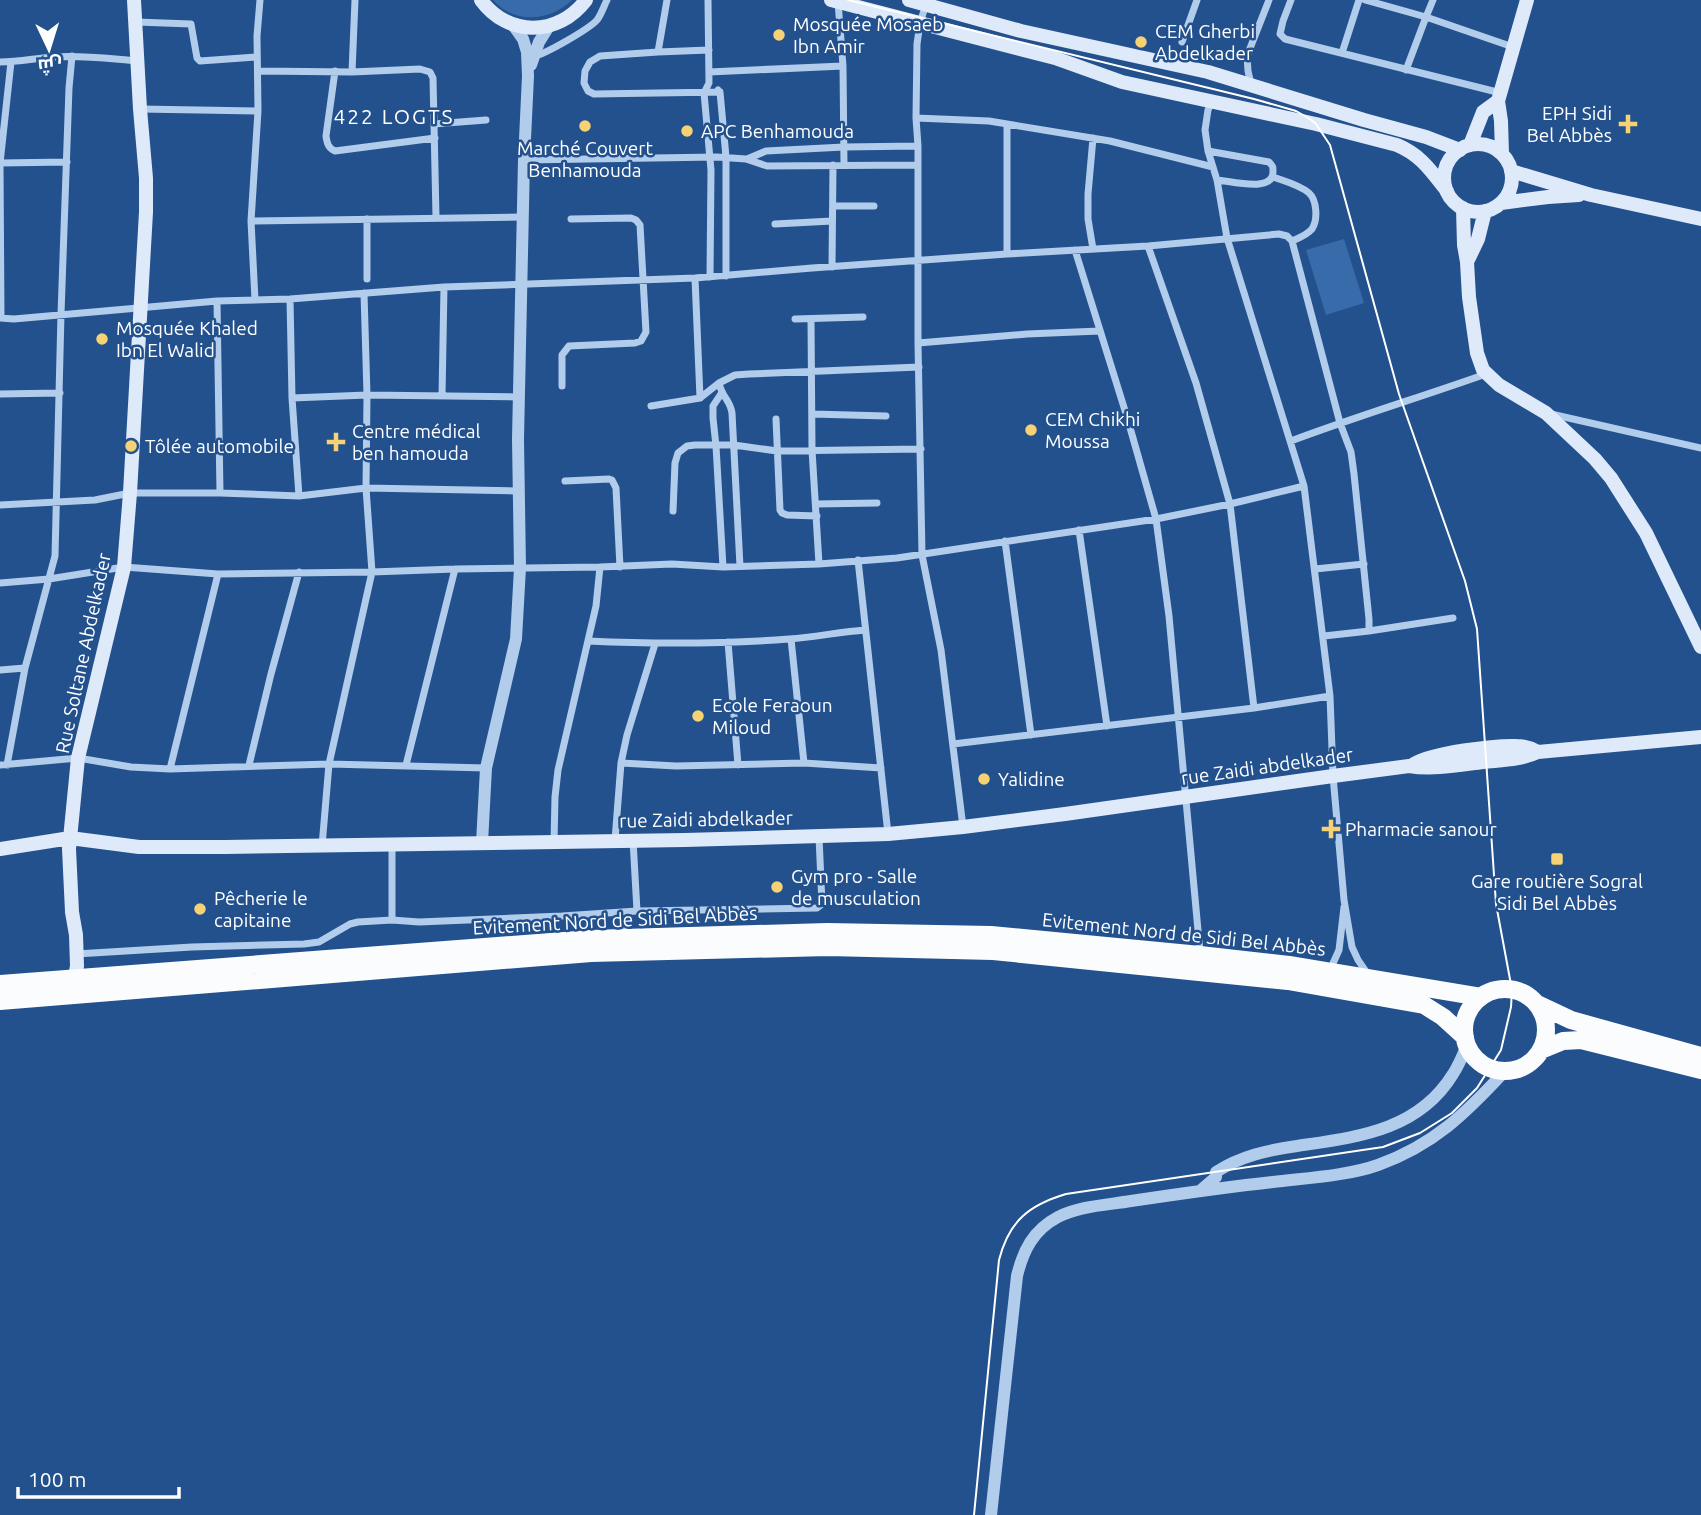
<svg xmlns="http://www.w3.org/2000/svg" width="1701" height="1515" font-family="Ubuntu,Cairo,sans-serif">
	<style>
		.green { fill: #376baa }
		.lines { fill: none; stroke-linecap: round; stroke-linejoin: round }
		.minor { stroke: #b2cceb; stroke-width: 7 }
		.tertiary { stroke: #b2cceb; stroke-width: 12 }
		.secondary { stroke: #dee9f9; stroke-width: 14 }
		.trunk { stroke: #fbfcfe; stroke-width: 18 }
		.tram { stroke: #fff; stroke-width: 2 }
		.poi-dot { fill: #f6d275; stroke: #23518d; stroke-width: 2.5 }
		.labels { text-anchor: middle; stroke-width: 5; stroke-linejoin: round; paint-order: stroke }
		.poi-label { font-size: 19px; fill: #fff; stroke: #23518d; text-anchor: start }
		.street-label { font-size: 19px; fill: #fff; stroke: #23518d }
		.neighbourhood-label { font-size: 21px; letter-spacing: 2px; fill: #fff; stroke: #23518d }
	</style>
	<rect width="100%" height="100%" fill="#23518d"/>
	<path class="green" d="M493 0H572C551 21 514 25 493 0Z
		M1344 239 1364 303 1326 315 1306 250Z"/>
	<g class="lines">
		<path class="minor" d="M667 0 658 52 600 56 590 62 585 71 584 83 588 91 594 94 720 92
			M708 0 709 83 704 93 711 170 710 277
			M1291 0 1283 21 1280 34 1285 39 1501 93
			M1365 0 1426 17 1433 0
			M838 2 843 66 844 165
			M926 4 920 23 917 44 916 118 918 146V343L922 555 941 650 963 827
			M136 22 191 24 197 58 200 61 257 57
			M1182 42 1197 0
			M658 52 709 50
			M1342 53 1359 0
			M534 56C544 55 589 29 597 20 601 15 604 6 607 0
			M0 62C19 62 37 58 55 57 82 55 111 59 138 61
			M1406 70 1426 17 1513 47
			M258 71 352 72 420 69 430 72 433 78 436 217
			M335 71 326 136C327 143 328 148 335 151L435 138
			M352 72 355 0
			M709 72 843 66
			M1251 84 1248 71 1247 56 1269 0
			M718 90 720 92 726 157V276
			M1212 101 1208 110 1205 130 1208 151 1217 180 1227 238 1304 486 1330 696 1333 776 1344 900 1352 947 1358 960 1369 976
			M140 109 258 111
			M916 118 989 121 1110 141 1213 167
			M434 124 486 120
			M1093 138 1088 194V219L1093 249
			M1208 151 1269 162C1273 167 1273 165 1273 172 1273 193 1231 181 1217 180
			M747 159 766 151 844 147 918 146
			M524 160 717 157 746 159 767 166 918 165
			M0 163 67 162
			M1273 177C1284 181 1300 185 1309 193 1317 200 1318 220 1312 229 1307 235 1299 238 1292 241
			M833 206H874
			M251 221 523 217
			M775 224 832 221
			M1148 246 1196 383 1230 504 1254 708
			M1075 250 1127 417 1156 519 1169 616 1200 952
			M1007 254V124
			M832 267 833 165
			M695 278 700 398
			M367 279V219
			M290 299 292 398 299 496
			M255 300 251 221 258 111 257 36 260 0
			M217 301 220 493
			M0 318 14 319 217 301 290 299 444 287 695 278 812 268 1007 254 1148 246 1279 234 1287 236 1292 241 1340 423 1351 452 1354 474 1369 619V631L1324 636
			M1 318 0 163 11 62
			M795 319 863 317
			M811 319 812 450 819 564
			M918 343 1027 334 1100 331
			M562 386V355L569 346 635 343 641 341 646 332 640 225 636 220 631 218 571 219
			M0 394 60 393
			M721 394 713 406V418L716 446 723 567
			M442 396 444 287
			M292 398 367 395 520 397
			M651 406 700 398 719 383
			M812 414 886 416
			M1551 414 1701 448
			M776 419 780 510 782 513 787 515 817 516
			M1291 441C1355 417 1421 397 1486 374
			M565 481 609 479 612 480 616 488 620 567
			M816 504 877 503
			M0 505 95 500 130 493H220L299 496 366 488 519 491
			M673 511 675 463 678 453 687 446 695 445H734L777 451 921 449
			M1079 530 1107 726
			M1005 541 1031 735
			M858 560 888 834
			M740 566 732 413C730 399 722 398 719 383L735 375 749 374 919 367
			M1315 569 1364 564
			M0 583 49 579 124 567 218 574 372 572 455 569 600 567 672 564 723 567 819 564 897 558 1156 519 1230 504 1304 486
			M1369 631 1453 618
			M791 639 804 763
			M588 641C655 644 722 644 789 639 815 637 840 632 865 630
			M728 642 738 765
			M0 670 25 668
			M953 744 1254 708 1330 696
			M621 763 676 766 804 763 881 768
			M0 765 78 758 131 767 170 769 329 764 486 768
			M7 765 25 668 55 556 61 314 69 88 72 56
			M249 765 271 674 299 572
			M406 765 455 569
			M170 769 218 574
			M615 840 621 763 627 735 655 644
			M633 840 637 911
			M554 842 555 797 558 770 596 606 600 567
			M392 845V920L419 922 562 916 637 911 817 908 822 904 819 837
			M322 846 329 764 372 572 366 488 367 395 364 293
			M624 912 626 936
			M76 954 192 947 304 944 319 942 350 924 358 922 392 920
			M1330 970 1339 950 1344 907"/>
		<path class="tertiary" d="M531 65 539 42 549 26
			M482 843 486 768 516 639 520 568 518 439 524 160 528 76 527 52 523 39 513 25
			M1201 1190 1216 1177V1172C1241 1156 1268 1150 1297 1146 1357 1137 1418 1131 1453 1074 1459 1065 1463 1055 1467 1045
			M991 1515 1017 1276C1023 1251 1033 1230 1058 1217 1079 1206 1107 1205 1131 1201 1178 1194 1225 1187 1273 1182 1306 1178 1347 1176 1378 1165 1434 1145 1466 1113 1505 1071"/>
		<path class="secondary" d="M481 0C508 37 558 37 586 0
			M831 0 1055 58 1122 82 1316 124 1397 145C1421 155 1431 171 1447 191
			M909 0 1021 31 1208 72 1364 120 1426 137 1460 150
			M1444 178a34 34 0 1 1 68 0a34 34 0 1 1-68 0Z
			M1470 145 1483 112 1498 101
			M1502 154 1501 121 1498 101 1527 0
			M1511 171 1591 195 1701 219
			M1501 203 1548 197 1579 195
			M1463 208 1464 245 1467 262 1469 297 1477 353 1483 370 1499 385 1546 413 1595 459 1611 478 1646 533 1701 647
			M1467 262 1478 239 1485 211
			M1414 764C1432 753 1495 745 1517 746 1525 746 1531 748 1538 752
			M0 849 70 838 139 847H225L685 840 888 834 963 827 1065 814 1333 776 1409 766C1433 770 1459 765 1483 762 1501 760 1521 760 1538 752L1701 737
			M75 977 77 966 76 935 72 912 69 849 78 758 124 567 130 493 146 212V178L140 109 134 0"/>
		<path class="trunk" d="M0 984 590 939 827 932 991 935 1200 955 1289 965 1481 997
			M1464 1030a41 41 0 1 1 82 0a41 41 0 1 1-82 0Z
			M0 1001 591 953 828 947 993 951 1288 981 1424 1005 1443 1017 1465 1037
			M1537 1004 1571 1020 1701 1056
			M1541 1050 1563 1041 1581 1040 1701 1070"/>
		<path class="tram" d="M848 0 1254 99 1296 111 1310 119 1316 124 1330 145 1399 394 1465 581 1477 629 1496 904 1512 990 1511 1007 1501 1050 1477 1088 1452 1113 1420 1133 1383 1147 1066 1194C1029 1205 1009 1221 999 1260L974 1515"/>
	</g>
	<g class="poi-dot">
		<circle cx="779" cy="35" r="7"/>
		<circle cx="1141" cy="42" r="7"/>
		<path d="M1624.5 113.5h7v7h7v7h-7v7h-7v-7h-7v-7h7z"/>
		<circle cx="585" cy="126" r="7"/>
		<circle cx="687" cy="131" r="7"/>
		<circle cx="102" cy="339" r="7"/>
		<circle cx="1031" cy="430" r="7"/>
		<path d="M332.5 431.5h7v7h7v7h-7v7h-7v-7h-7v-7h7z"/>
		<circle cx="131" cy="446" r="7"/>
		<circle cx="698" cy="716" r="7"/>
		<circle cx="984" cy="779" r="7"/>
		<path d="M1327.5 818.5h7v7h7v7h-7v7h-7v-7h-7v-7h7z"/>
		<rect x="1550" y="852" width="14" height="14" rx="3.5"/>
		<circle cx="777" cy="887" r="7"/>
		<circle cx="200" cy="909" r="7"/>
	</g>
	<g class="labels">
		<g class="poi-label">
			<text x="793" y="31">Mosquée Mosaeb<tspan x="793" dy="22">Ibn Amir</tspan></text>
			<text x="1155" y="38">CEM Gherbi<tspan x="1155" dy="22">Abdelkader</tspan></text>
			<text x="1612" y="120" text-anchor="end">EPH Sidi<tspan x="1612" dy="22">Bel Abbès</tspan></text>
			<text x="701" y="138">APC Benhamouda</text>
			<text x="585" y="155" text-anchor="middle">Marché Couvert<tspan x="585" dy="22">Benhamouda</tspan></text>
			<text x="116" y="335">Mosquée Khaled<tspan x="116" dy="22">Ibn El Walid</tspan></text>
			<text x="1045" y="426">CEM Chikhi<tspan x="1045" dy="22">Moussa</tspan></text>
			<text x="352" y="438">Centre médical<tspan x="352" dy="22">ben hamouda</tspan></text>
			<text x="145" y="453">Tôlée automobile</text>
			<text x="712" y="712">Ecole Feraoun<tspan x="712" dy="22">Miloud</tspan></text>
			<text x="998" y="786">Yalidine</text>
			<text x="1345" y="836">Pharmacie sanour</text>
			<text x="791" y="883">Gym pro - Salle<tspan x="791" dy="22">de musculation</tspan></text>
			<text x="1557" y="888" text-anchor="middle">Gare routière Sogral<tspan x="1557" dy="22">Sidi Bel Abbès</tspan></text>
			<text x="214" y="905">Pêcherie le<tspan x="214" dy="22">capitaine</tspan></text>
		</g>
		<g class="street-label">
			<text transform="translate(83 653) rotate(-78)" y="7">Rue Soltane Abdelkader</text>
			<text transform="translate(1267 766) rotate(-8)" y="7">rue Zaidi abdelkader</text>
			<text transform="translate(706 819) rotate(-1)" y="7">rue Zaidi abdelkader</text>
			<text transform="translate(615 920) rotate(-3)" y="7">Evitement Nord de Sidi Bel Abbès</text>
			<text transform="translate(1184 934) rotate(6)" y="7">Evitement Nord de Sidi Bel Abbès</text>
		</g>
		<g class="neighbourhood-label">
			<text x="394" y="124">422 LOGTS</text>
		</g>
	</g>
	<g transform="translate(49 49) rotate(176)" stroke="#23518d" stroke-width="5" paint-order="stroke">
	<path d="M0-5L12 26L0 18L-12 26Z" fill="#ffffff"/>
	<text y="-10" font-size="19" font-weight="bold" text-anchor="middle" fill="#ffffff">ش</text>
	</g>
	<path d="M18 1487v10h161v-10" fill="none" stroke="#ffffff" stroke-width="3.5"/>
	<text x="28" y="1487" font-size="21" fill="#ffffff" stroke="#23518d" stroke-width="5" paint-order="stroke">100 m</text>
</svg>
